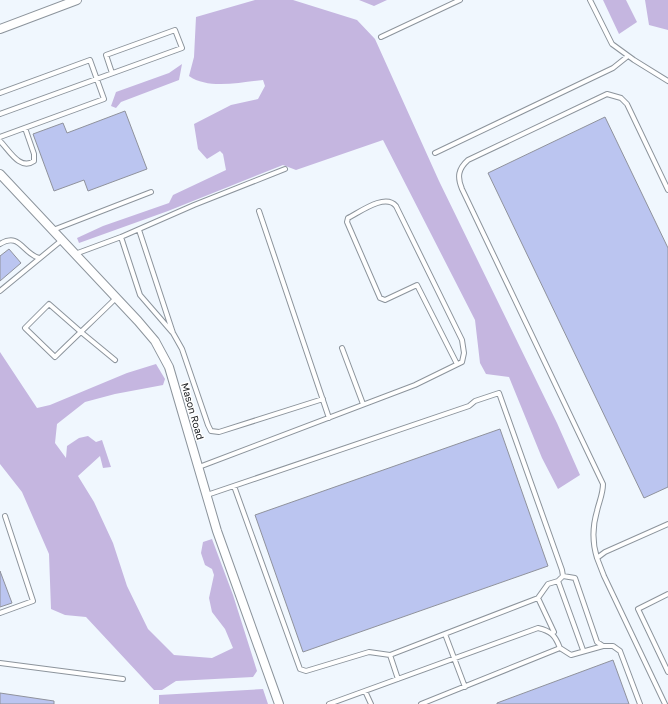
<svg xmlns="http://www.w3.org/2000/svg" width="668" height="704" font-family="'Golos Text',sans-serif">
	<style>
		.forest { fill: #c5b6e0 }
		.building { fill: #bbc5f0; stroke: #8f929c }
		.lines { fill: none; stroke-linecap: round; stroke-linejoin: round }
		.lane-casing { stroke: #8c949c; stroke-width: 6 }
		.street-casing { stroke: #8c949c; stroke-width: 10 }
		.lane { stroke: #fff; stroke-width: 4 }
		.street { stroke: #fff; stroke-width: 8 }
		.labels { text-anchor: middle; stroke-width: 3; stroke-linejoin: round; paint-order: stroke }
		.street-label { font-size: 10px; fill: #202326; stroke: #fff }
	</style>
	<rect width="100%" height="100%" fill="#f0f7fe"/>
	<path class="forest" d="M255 0H293L357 20 375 39 439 181 557 423 580 475 558 489 542 458 509 377 486 374 480 363 475 320 383 140 296 170 283 165 168 211 79 243 77 238 103 226 169 203 173 195 226 170 223 154 220 151 207 159 198 149 194 124 231 105 258 99 265 86 263 80C240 82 209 90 189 76L194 57 196 17Z
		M359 0H387L374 6Z
		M603 0H626L637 22 619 34Z
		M645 0H668V30L649 25Z
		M182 64 179 80 121 102 116 108 111 106 116 92 169 73Z
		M0 352 37 408 50 405 127 373 156 364 165 379 163 385 115 394 85 402 57 424 55 443 66 458 67 446 79 438 88 436 96 442 102 440 111 467 103 468 100 456 78 476 94 502 113 543 127 586 148 629 174 655 212 658 233 648 225 629 212 612 209 598 214 575 212 569 205 565 201 553 203 542 212 539 233 595 257 671 253 677 176 681 162 690H154L86 617 65 615 51 609 49 554 22 492 0 464Z
		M263 689 268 704H159V695Z"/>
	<path class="building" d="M125 111 147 169 88 191 84 180 54 191 33 134 63 123 67 133Z
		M605 117 668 248V487L644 498 488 173Z
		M9 249 21 263 0 281V256Z
		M500 429 548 566 303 652 255 515Z
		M0 571 12 603 0 607Z
		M613 660 629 704H497V703Z
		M0 693 54 701V704H0Z"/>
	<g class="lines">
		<g class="lane-casing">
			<path id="lane" d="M590 0 612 44 634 60 668 81
				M381 37 460 0
				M0 93 90 60 104 99 0 137
				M0 114 182 48 175 30 106 55 112 73
				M0 141C9 150 20 171 34 161V154L25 128
				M435 153 613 68 628 56
				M259 211 329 418
				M53 230 151 192
				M139 230 173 333 182 349 208 425 211 431 219 432 323 399
				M121 237 140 295 172 332
				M0 244C20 232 22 253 39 258
				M75 254 121 237 194 205 285 169
				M0 291 62 240
				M342 348 363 404
				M115 360 81 332 49 304 25 328 55 357C75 337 96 318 116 298
				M199 467 415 385 462 362 464 353 462 340 396 206C385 193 360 212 348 218L347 222 380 298 385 300 417 285 457 364
				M207 495 469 406 475 401 499 393 562 570 563 576 558 581 548 584 538 598 390 655 369 652 306 671 300 669 234 486
				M597 558C592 542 592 528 597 511 599 502 603 494 603 484L462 189C457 177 458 169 468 160L607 94 621 98 627 104 668 190
				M563 576 575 578 597 642 603 646H613L620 651 640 704
				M558 581 583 650
				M668 594 638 609 668 672
				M538 598 554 632
				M0 613 33 601 5 516
				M445 634 465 687
				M560 648 571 655 603 646
				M390 655 398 679
				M0 663 123 679
				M365 691 371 704
				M329 704 538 628C551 631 555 635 560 648L421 704
				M665 704 604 576 597 558 605 552 668 524"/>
		</g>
		<g class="street-casing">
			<path id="street" d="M0 29 77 0
				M0 174 138 321 155 341 169 367 217 531 279 704"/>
		</g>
		<use href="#lane" class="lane"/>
		<use href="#street" class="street"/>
	</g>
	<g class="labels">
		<g class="street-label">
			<text transform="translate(193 411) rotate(74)" y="4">Mason Road</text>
		</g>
	</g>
</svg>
